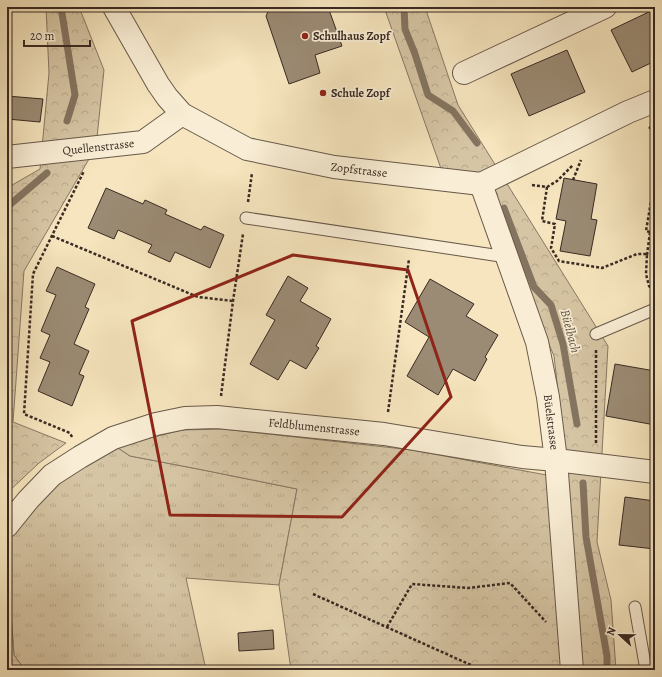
<svg xmlns="http://www.w3.org/2000/svg" width="662" height="677" font-family="Alegreya,serif">
	<style>
		.grass { fill: url(#grass-tufts); stroke: #887864 }
		.forest { fill: url(#forest-crowns); stroke: #887864 }
		.lines { fill: none; stroke-linecap: round; stroke-linejoin: round }
		.stream { stroke: #847460; stroke-width: 7 }
		.building { fill: #9b8b74; stroke: #392a23 }
		.lane-casing { stroke: #68594a; stroke-width: 13 }
		.street-casing { stroke: #68594a; stroke-width: 24 }
		.path { stroke: #392a23; stroke-width: 2.5; stroke-dasharray: 3 2; stroke-linecap: butt }
		.lane { stroke: #f9eed5; stroke-width: 11 }
		.street { stroke: #f9eed5; stroke-width: 22 }
		.marked { fill: none; stroke: #8f2418; stroke-width: 3; stroke-linejoin: round }
		.poi-dot { fill: #8f2418; stroke: #f9eed5; stroke-width: 1.5 }
		.labels { text-anchor: middle; stroke-width: 3.5; stroke-linejoin: round; paint-order: stroke }
		.poi-label { font-size: 12px; font-weight: bold; fill: #392a23; stroke: #f9eed5; text-anchor: start }
		.street-label { font-size: 12px; fill: #392a23; stroke: #f9eed5 }
		.water-label { font-size: 13px; font-style: italic; fill: #5e4f42; stroke: #f9eed5 }
	</style>
	<defs>
		<pattern id="grass-tufts" width="24" height="20" patternUnits="userSpaceOnUse"><rect width="24" height="20" fill="#d6c5a4"/><path d="M3 7l-1-3M5 7V3M7 7l1-3M15 17l-1-3M17 17v-4M19 17l1-3" fill="none" stroke="#b8a98d"/></pattern>
		<pattern id="forest-crowns" width="20" height="18" patternUnits="userSpaceOnUse"><rect width="20" height="18" fill="#d6c5a4"/><path d="M2 6a3 3 0 1 1 6 0M12 15a3 3 0 1 1 6 0" fill="none" stroke="#b8a98d"/></pattern>
	</defs>
	<rect width="100%" height="100%" fill="#f6e5be"/>
	<filter id="stains"><feTurbulence type="fractalNoise" baseFrequency=".005" numOctaves="4"/><feColorMatrix values="0 0 0 0 .2 0 0 0 0 .09 0 0 0 0 .02 0 0 0 .5 -.17"/></filter>
	<radialGradient id="worn" r=".72"><stop offset=".6" stop-color="#630" stop-opacity="0"/><stop offset="1" stop-color="#630" stop-opacity=".3"/></radialGradient>
	<path class="grass" d="M118 448 130 456 198 469 297 489 279 585 186 578 206 670H25L14 655 9 589 7 587V542L34 506 73 472Z"/>
	<path class="forest" d="M46 7H79L104 70 96 147 24 271 13 422 66 443 39 463 7 493V188L40 169 49 73Z
		M384 7H425L458 105 608 346 597 542 611 600 616 670H291L279 585 297 489 198 469 130 456 118 448 141 440 182 430 223 429 412 450 568 479 554 356 481 184 445 180Z
		M7 587 9 589 14 655 25 670H7Z"/>
	<g class="lines">
		<path class="stream" d="M61 7 75 95 67 121
			M404 7 405 29 415 54 428 95 453 111 477 143
			M7 207 47 173
			M504 208 534 287 551 305 563 344 577 424
			M583 483 586 537 607 656V670"/>
	</g>
	<path class="building" d="M270 7H328L342 46 315 55 320 73 289 84 266 16Z
		M655 9V61L632 72 611 30Z
		M567 50 585 92 529 116 511 74Z
		M7 96 43 99 40 122 7 119Z
		M564 178 597 184 591 219 597 220 590 256 560 251 566 221 556 219Z
		M106 188 143 204 145 200 167 210 165 214 201 230 204 226 224 235 210 268 175 252 170 262 148 252 152 245 118 230 114 239 88 228Z
		M57 267 95 284 85 307 89 309 74 344 89 351 79 374 84 376 72 406 38 391 50 362 40 358 50 335 41 331 56 295 46 291Z
		M288 276 308 288 300 301 331 319 316 346 319 348 306 369 290 360 278 380 250 364 275 320 266 315Z
		M430 279 474 304 466 316 498 335 485 357 487 359 475 381 453 369 438 395 407 376 429 337 405 322Z
		M615 364 655 371V425L606 416Z
		M625 497 655 501V549L619 545Z
		M273 630 274 649 239 651 238 633Z"/>
	<g class="lines">
		<g class="lane-casing">
			<path id="lane" d="M246 218 507 257
				M596 334 655 309
				M635 607 646 670"/>
		</g>
		<g class="street-casing">
			<g id="street">
				<path id="s1" d="M114 7 158 84 167 97 182 114 247 149 334 167 481 184 628 112 655 101"/>
				<path d="M464 73 605 7"/>
				<path id="s2" d="M7 157 143 142 182 114"/>
				<path id="s3" d="M481 184 537 342 548 397 556 460 572 670"/>
				<path id="s4" d="M7 526 28 500 52 475 80 457 113 438 156 424 185 418 217 417 384 434 522 457 556 460 655 472"/>
			</g>
		</g>
		<path class="path" d="M649 127 655 132
			M655 149 652 164H655
			M573 180 581 160
			M532 185 547 187 542 221 555 224 551 248 559 261 602 268 637 254H647L646 274 649 286 655 291
			M547 187 557 181 573 165
			M248 202 252 173
			M650 232 646 231 655 178
			M52 236 198 297 233 301
			M647 255 650 232H655
			M221 396 233 301 243 234
			M388 412 409 259
			M72 437 70 433 24 414 33 274 84 171
			M596 443V350
			M313 594 482 670
			M387 627 412 584 468 588 510 583 546 622"/>
		<use href="#lane" class="lane"/>
		<use href="#street" class="street"/>
	</g>
	<path class="marked" d="M293 255 408 270 451 397 342 517 170 515 132 321Z"/>
	<g class="poi-dot">
		<circle cx="305" cy="36" r="4"/>
		<circle cx="323" cy="93" r="4"/>
	</g>
	<g class="labels">
		<g class="poi-label">
			<text x="313" y="40">Schulhaus Zopf</text>
			<text x="331" y="97">Schule Zopf</text>
		</g>
		<g class="street-label">
			<text dy="4" stroke="none"><textPath href="#s2" startOffset="92">Quellenstrasse</textPath></text>
			<text dy="4" stroke="none"><textPath href="#s1" startOffset="315">Zopfstrasse</textPath></text>
			<text dy="4" stroke="none"><textPath href="#s3" startOffset="249">Büelstrasse</textPath></text>
			<text dy="4" stroke="none"><textPath href="#s4" startOffset="344">Feldblumenstrasse</textPath></text>
		</g>
		<g class="water-label">
			<text transform="translate(571 331) rotate(75)" y="5">Büelbach</text>
		</g>
	</g>
	<rect width="662" height="677" fill="none" stroke="#f6e5be" stroke-width="24"/>
	<rect x="8" y="8" width="646" height="661" fill="none" stroke="#392a23" stroke-width="2"/>
	<rect x="12" y="12" width="638" height="653" fill="none" stroke="#392a23"/>
	<g transform="translate(620 635) rotate(292)" stroke="#f9eed5" stroke-width="3" paint-order="stroke">
	<path d="M0-3L7 15L0 10L-7 15Z" fill="#392a23"/>
	<text y="-6" font-size="11" font-weight="bold" text-anchor="middle" fill="#392a23">N</text>
	</g>
	<path d="M24 40v6h66v-6" fill="none" stroke="#392a23" stroke-width="2"/>
	<text x="30" y="40" font-size="12" fill="#392a23" stroke="#f9eed5" stroke-width="3" paint-order="stroke">20 m</text>
	<rect width="100%" height="100%" filter="url(#stains)"/>
	<rect width="100%" height="100%" fill="url(#worn)"/>
</svg>
